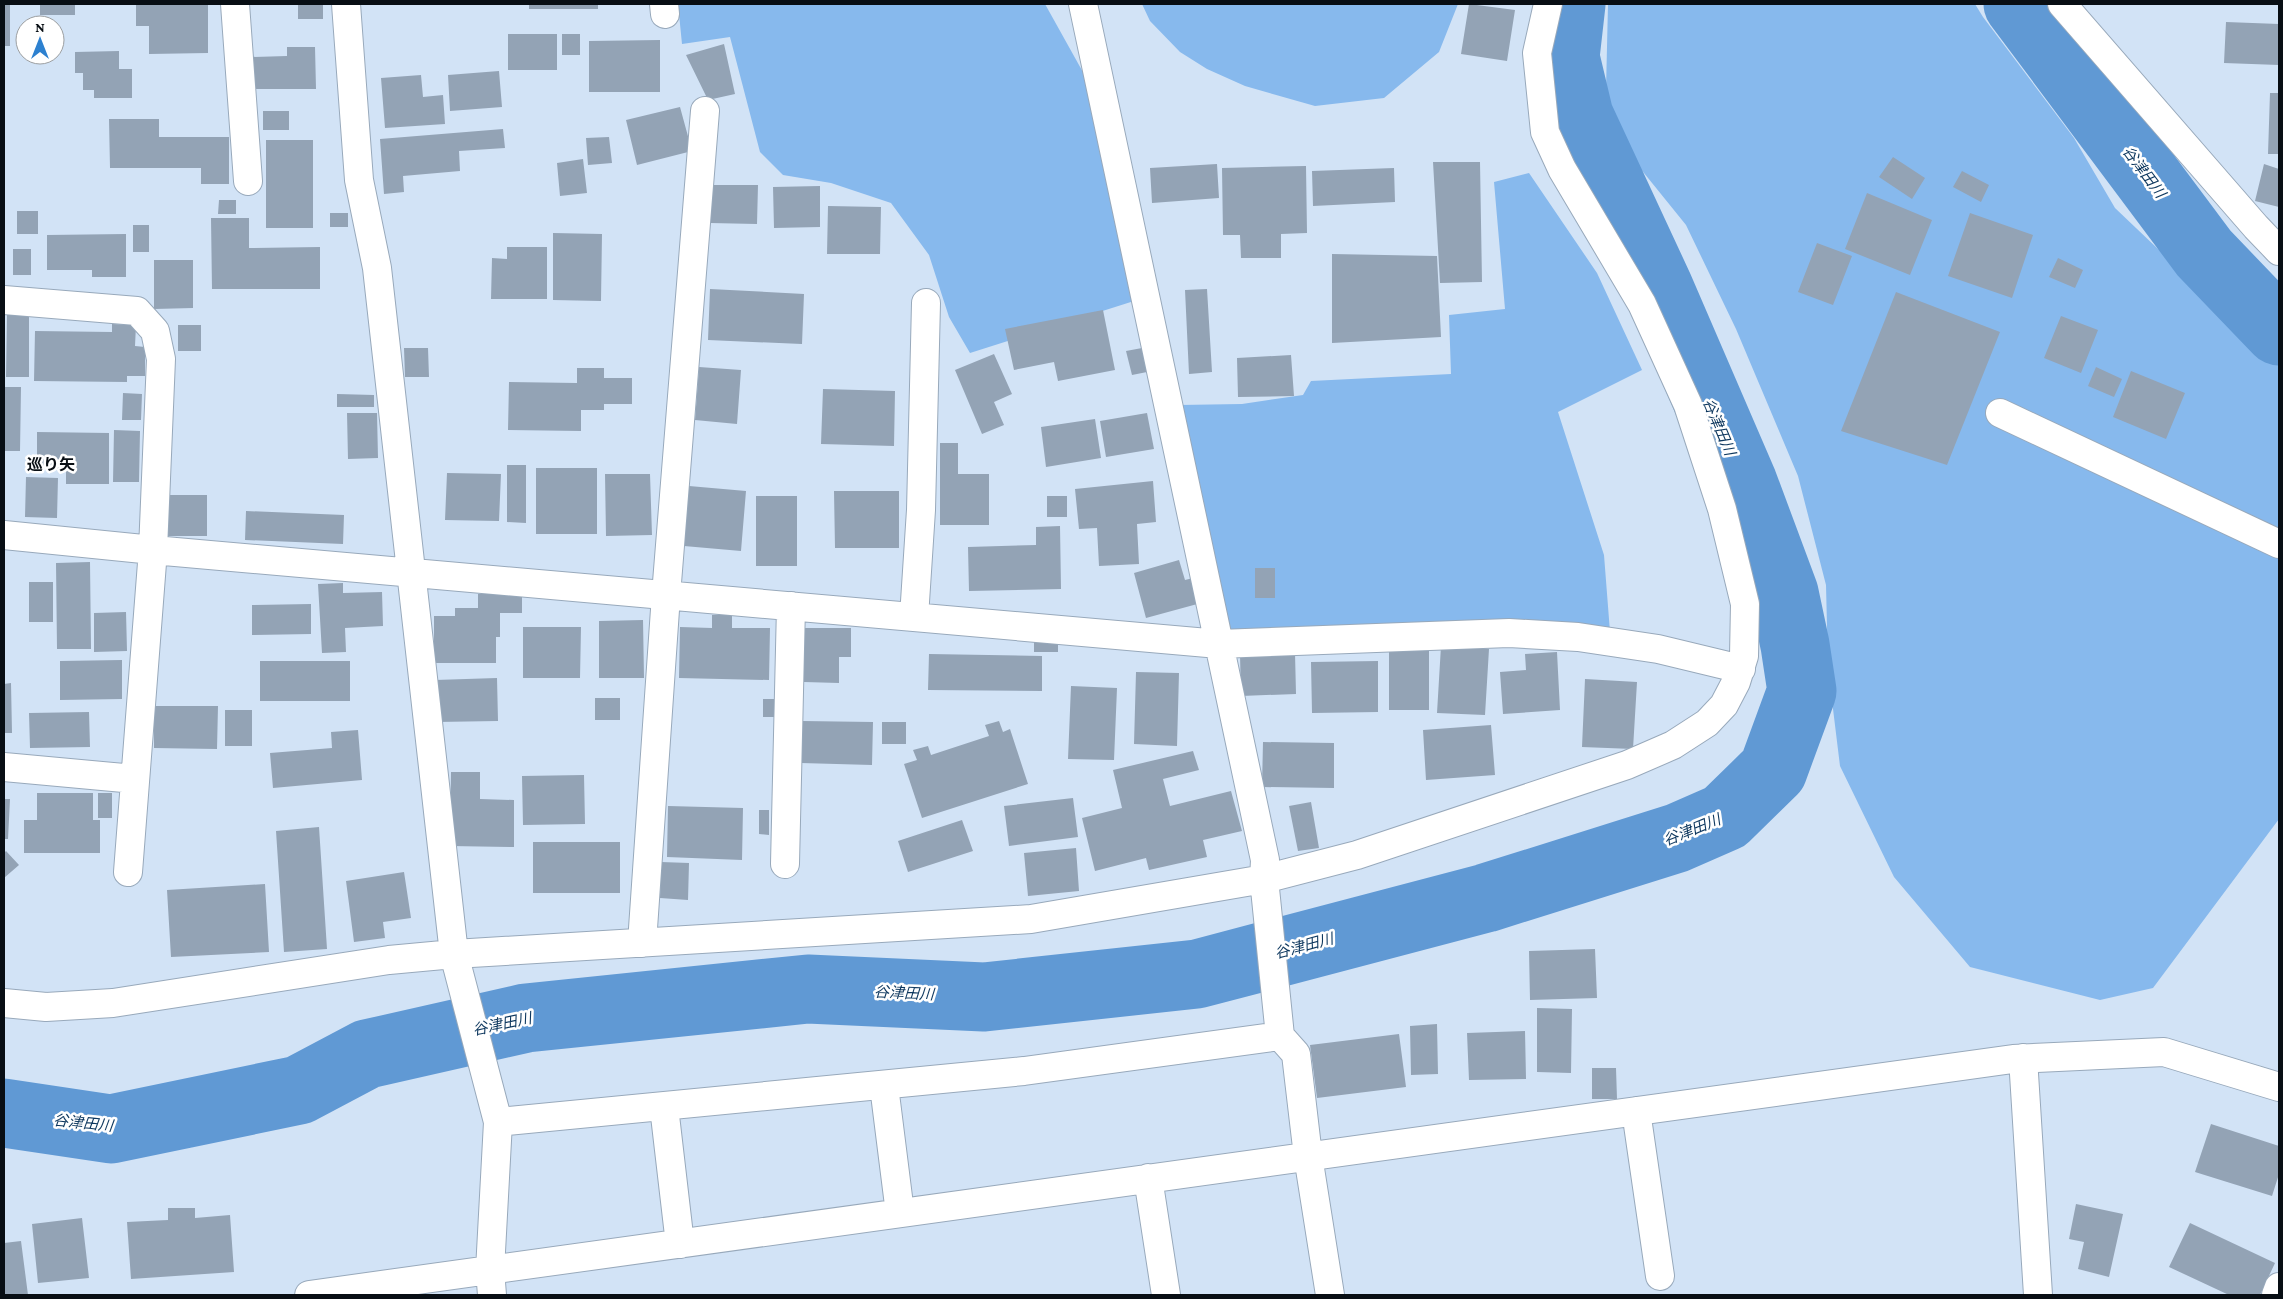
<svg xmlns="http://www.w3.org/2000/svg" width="2283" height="1299" font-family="'Crimson Pro','Noto Sans JP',serif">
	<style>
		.green { fill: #87b9ed }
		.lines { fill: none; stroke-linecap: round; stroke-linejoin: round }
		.river { stroke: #6099d4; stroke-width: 69 }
		.building { fill: #93a3b5 }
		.street-casing { stroke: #98a9bb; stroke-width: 30 }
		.street { stroke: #fff; stroke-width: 28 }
		.labels { text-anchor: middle; stroke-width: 5; stroke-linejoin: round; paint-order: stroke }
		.water-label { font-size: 15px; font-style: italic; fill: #0d375e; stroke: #fff }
		.quarter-label { font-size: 16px; font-weight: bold; fill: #080e14; stroke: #fff }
	</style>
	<rect width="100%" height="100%" fill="#d2e3f6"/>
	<path class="green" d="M678 4H1045L1084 74 1134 301 970 353 949 317 929 255 891 203 831 183 783 175 760 152 730 37 682 44Z
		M1142 4H1458L1439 52 1384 98 1315 106 1245 86 1207 69 1180 52 1150 21Z
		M1608 4H1975L1983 17 2074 138 2115 208 2262 348 2279 362V819L2153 988 2100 1000 1970 967 1894 877 1840 766 1828 668 1826 585 1798 476 1736 329 1686 225 1627 152 1606 90Z
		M1529 173 1597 273 1642 370 1558 412 1604 555 1610 632 1230 631 1179 405 1242 404 1303 395 1311 381 1451 374 1449 315 1505 309 1494 182Z"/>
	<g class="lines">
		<path class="river" d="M2018 4 2204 253 2279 331
			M4 1113 111 1129 299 1090 367 1054 526 1018 808 989 984 997 1197 974 1486 898 1677 838 1725 817 1773 770 1802 691 1795 645 1784 593 1743 483 1658 286 1579 116 1565 57 1571 4"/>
	</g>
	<path class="building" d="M4 4H10V46H4Z
		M40 4H75V15H40Z
		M136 4H208V53L149 54V26H136Z
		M298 4H323V19H298Z
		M529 4H598V9H529Z
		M1469 4 1515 10 1507 61 1461 54Z
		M2226 22 2279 24V65L2224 63Z
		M508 34H557V70H508Z
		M562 34H580V55H562Z
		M660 40V92H589V41Z
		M724 44 735 94 708 100 686 55Z
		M287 47H315L316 89H251V57L287 56Z
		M119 51V69H132V98H94V90H83V73H75V52Z
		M499 71 502 107 450 111 448 75Z
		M421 75 423 97 443 95 445 124 385 128 381 78Z
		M2270 93H2279V154H2268Z
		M680 107 692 151 637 165 626 120Z
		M263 111H289V130H263Z
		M109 119H159V137H229V184H201V168H110Z
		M503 129 505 148 459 151 460 171 403 176 404 192 384 194 380 139Z
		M609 137 612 163 588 165 586 138Z
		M266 140H313V228H266Z
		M1893 157 1925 178 1912 199 1879 177Z
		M583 159 587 193 560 196 557 163Z
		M1433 162H1480L1482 282 1440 283Z
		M1217 164 1219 198 1152 203 1150 168Z
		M2264 164 2279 169V207L2255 201Z
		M1306 166 1307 233 1281 234V258H1241L1240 235H1223L1222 168Z
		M1394 168 1395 202 1313 206 1312 171Z
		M1962 171 1989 185 1981 202 1953 187Z
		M711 185H758L757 224 710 223Z
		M820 186V227L774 228 773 187Z
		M1867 193 1932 220 1910 275 1845 249Z
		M219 200H236V214H218Z
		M828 206 881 207 880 254H827Z
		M17 211H38V234H17Z
		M330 213H348V227H330Z
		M1970 213 2033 235 2012 298 1948 276Z
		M211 218H249V248L320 247V289H212Z
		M133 225H149V252H133Z
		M553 233 602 234 601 301 553 300Z
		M126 234V277H92V270H47V235Z
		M1817 243 1852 256 1833 305 1798 292Z
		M507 247H547V299H491L492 258 507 259Z
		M13 249H31V275H13Z
		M1332 254 1437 256 1441 337 1332 343Z
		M2058 258 2083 270 2075 288 2049 277Z
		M154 260H193V308L154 309Z
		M710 289 804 294 802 344 708 340Z
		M1207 289 1212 372 1189 374 1185 290Z
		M1896 292 2000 332 1947 465 1841 431Z
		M1103 310 1115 370 1058 381 1054 362 1014 370 1005 329Z
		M7 314 29 315V377H6Z
		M2061 316 2098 330 2081 373 2044 358Z
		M112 324 136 325 135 346 145 347V376H127V382L34 381 35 331 112 332Z
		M178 325H201V351H178Z
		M404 348H428L429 377H405Z
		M1142 348 1147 372 1132 375 1126 351Z
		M994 354 1012 394 994 402 1004 425 982 434 955 370Z
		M1291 355 1294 396 1238 397 1237 358Z
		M699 367 741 370 737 424 695 420Z
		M2096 367 2122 379 2114 397 2088 386Z
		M577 368H604V378H632V404H604V410H581V431L508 430 509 382 577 383Z
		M2131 371 2185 393 2166 439 2113 417Z
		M4 387H21L20 451H4Z
		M823 389 895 391 894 446 821 444Z
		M123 393 142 394 141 420H122Z
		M337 394 374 395V407H337Z
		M347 413H377L378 458 348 459Z
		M1147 413 1154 449 1106 457 1100 421Z
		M1095 419 1101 458 1046 467 1041 427Z
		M114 430 140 431 139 482H113Z
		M37 432 109 433V484H66V469L37 468Z
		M940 443H958V474H989V525H940Z
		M507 465H526V523L507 522Z
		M536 468H597V534H536Z
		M447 473 501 474 499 521 445 520Z
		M605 474H650L652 535 606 536Z
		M26 477 58 478 57 518 25 517Z
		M1153 481 1156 522 1137 524 1139 564 1099 566 1097 528 1079 529 1075 489Z
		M689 486 746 491 741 551 684 546Z
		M834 491H899V548H835Z
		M167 495H207V536H167Z
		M756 496H797V566H756Z
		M1047 496H1067V517H1047Z
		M246 511 344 515 343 544 245 540Z
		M1060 526 1061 589 969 591 968 547 1036 545V527Z
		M1179 560 1185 580 1193 578 1201 603 1146 618 1134 573Z
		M90 562 91 649H57L56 563Z
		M1255 568H1275V598H1255Z
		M29 582H53V622H29Z
		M343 583V593L382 592 383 626 345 628 346 652 322 653 318 584Z
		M478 594H522V613H500V637H496V663H434V616H455V608H478Z
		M311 604V634L252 635V605Z
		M126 612 127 651 94 652V613Z
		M712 615H732V628H770L769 680 679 678 680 627 712 628Z
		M643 620 644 678H599V621Z
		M523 627H581L580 678H523Z
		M804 628H851V657H839V683L804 682Z
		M1034 641H1058V652H1034Z
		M1441 646 1489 649 1485 715 1437 713Z
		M1389 649H1429V710H1389Z
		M1557 652 1560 710 1503 714 1500 672 1526 670 1525 654Z
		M1295 653 1296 694 1241 696 1240 654Z
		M929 654 1042 656V691L928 690Z
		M122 660V699L60 700V661Z
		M260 661H350V701H260Z
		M1378 661V712L1312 713 1311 662Z
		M1136 672 1179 673 1177 746 1134 744Z
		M497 678 498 721 436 722 435 680Z
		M1585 679 1637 682 1633 749 1582 747Z
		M11 683 12 733H4V684Z
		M1071 686 1117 688 1114 760 1068 759Z
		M595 698H620V720H595Z
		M763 699H780L779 717H763Z
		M154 706H218L217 749 154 748Z
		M225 710H252V746H225Z
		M89 712 90 747 30 748 29 713Z
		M802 721 873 722 872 765 801 763Z
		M999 721 1003 732 1010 729 1028 784 922 818 904 764 917 760 913 750 928 746 931 755 989 736 985 725Z
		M882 722H906V744H882Z
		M1491 725 1495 775 1426 780 1423 730Z
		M358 730 362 780 273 788 270 753 332 748 331 732Z
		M1263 742 1334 743V788L1262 787Z
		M1193 751 1199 770 1163 779 1170 806 1231 791 1242 831 1203 840 1207 857 1149 870 1146 858 1095 871 1082 818 1122 808 1113 770Z
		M451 772H480V799L514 800V847L450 846Z
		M584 775 585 824 523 825 522 776Z
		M37 793H93V820H100V853H24V820H37Z
		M98 793H112V818H98Z
		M1073 798 1078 837 1009 846 1004 806Z
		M4 799H10L8 839H4Z
		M1311 802 1319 848 1298 851 1289 806Z
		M668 806 743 808 742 860 667 857Z
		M759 810H769V835L759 834Z
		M962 820 973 851 908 872 898 841Z
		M319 827 327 949 284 952 276 831Z
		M533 842H620V893H533Z
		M1076 848 1079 891 1028 896 1024 853Z
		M6 851 19 865 4 878V853Z
		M661 862 689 863 688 900 660 898Z
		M404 872 411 918 383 922 385 938 354 942 346 881Z
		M265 884 269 952 171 957 167 890Z
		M1595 949 1597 998 1530 1000 1529 951Z
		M1537 1008 1572 1009 1571 1073 1537 1072Z
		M1437 1024 1438 1074 1411 1075 1410 1026Z
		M1525 1031 1526 1079 1469 1080 1467 1033Z
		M1399 1034 1406 1087 1317 1098 1310 1045Z
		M1592 1068H1616L1617 1099H1592Z
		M2211 1124 2279 1146V1174L2272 1196 2195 1172Z
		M2076 1204 2123 1214 2109 1277 2078 1269 2084 1242 2069 1239Z
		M168 1208H195V1218L230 1215 234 1272 131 1279 127 1222 168 1220Z
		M82 1218 89 1278 38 1283 32 1224Z
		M2190 1223 2275 1263 2260 1295H2229L2169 1267Z
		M21 1241 28 1295H4V1243Z"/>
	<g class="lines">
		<g class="street-casing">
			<path id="street" d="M235 4 248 181
				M346 4 359 180 377 268 454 954 498 1122 490 1270 492 1295
				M664 4 665 14
				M1083 4 1265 860 1264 879 1280 1036 1296 1054 1308 1156 1330 1295
				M2062 4 2256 227 2279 251
				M4 300 137 311 155 331 161 359 153 550 128 872
				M2000 413 2279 544
				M4 535 153 550 1219 644 1509 633 1578 637 1658 649 1741 669
				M914 617 921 510 926 303
				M4 767 135 779
				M785 864 791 606
				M642 943 666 595 705 111
				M4 1003 46 1007 113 1003 389 960 454 954 1031 919 1264 879 1357 855 1627 765 1673 745 1707 723 1724 705 1736 682 1744 656 1745 604 1722 509 1688 405 1642 304 1562 169 1545 132 1537 53 1548 4
				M2023 1058 2038 1295
				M884 1086 900 1213
				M664 1107 680 1244
				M1636 1111 1660 1276
				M498 1122 1024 1071 1280 1036
				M1148 1178 1166 1295
				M309 1295 2013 1059 2164 1052 2279 1087
				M2276 1295 2279 1287"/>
		</g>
		<use href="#street" class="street"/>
	</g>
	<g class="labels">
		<g class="water-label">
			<text transform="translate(2144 172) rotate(53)" y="5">谷津田川</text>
			<text transform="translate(1719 427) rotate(67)" y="5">谷津田川</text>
			<text transform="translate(1692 830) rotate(-22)" y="5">谷津田川</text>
			<text transform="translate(1304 946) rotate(-15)" y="5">谷津田川</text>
			<text transform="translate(904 993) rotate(3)" y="5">谷津田川</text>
			<text transform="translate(502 1024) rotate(-12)" y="5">谷津田川</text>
			<text transform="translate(83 1123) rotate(6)" y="5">谷津田川</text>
		</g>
		<g class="quarter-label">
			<text x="51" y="470">巡り矢</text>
		</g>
	</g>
	<rect width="2283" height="1299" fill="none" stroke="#080e14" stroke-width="10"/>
	<g transform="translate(40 40)"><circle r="24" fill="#ffffff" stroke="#9c9fa1"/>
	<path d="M0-4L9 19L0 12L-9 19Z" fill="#2d81d0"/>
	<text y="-8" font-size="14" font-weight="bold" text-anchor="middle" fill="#080e14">N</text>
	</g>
</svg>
